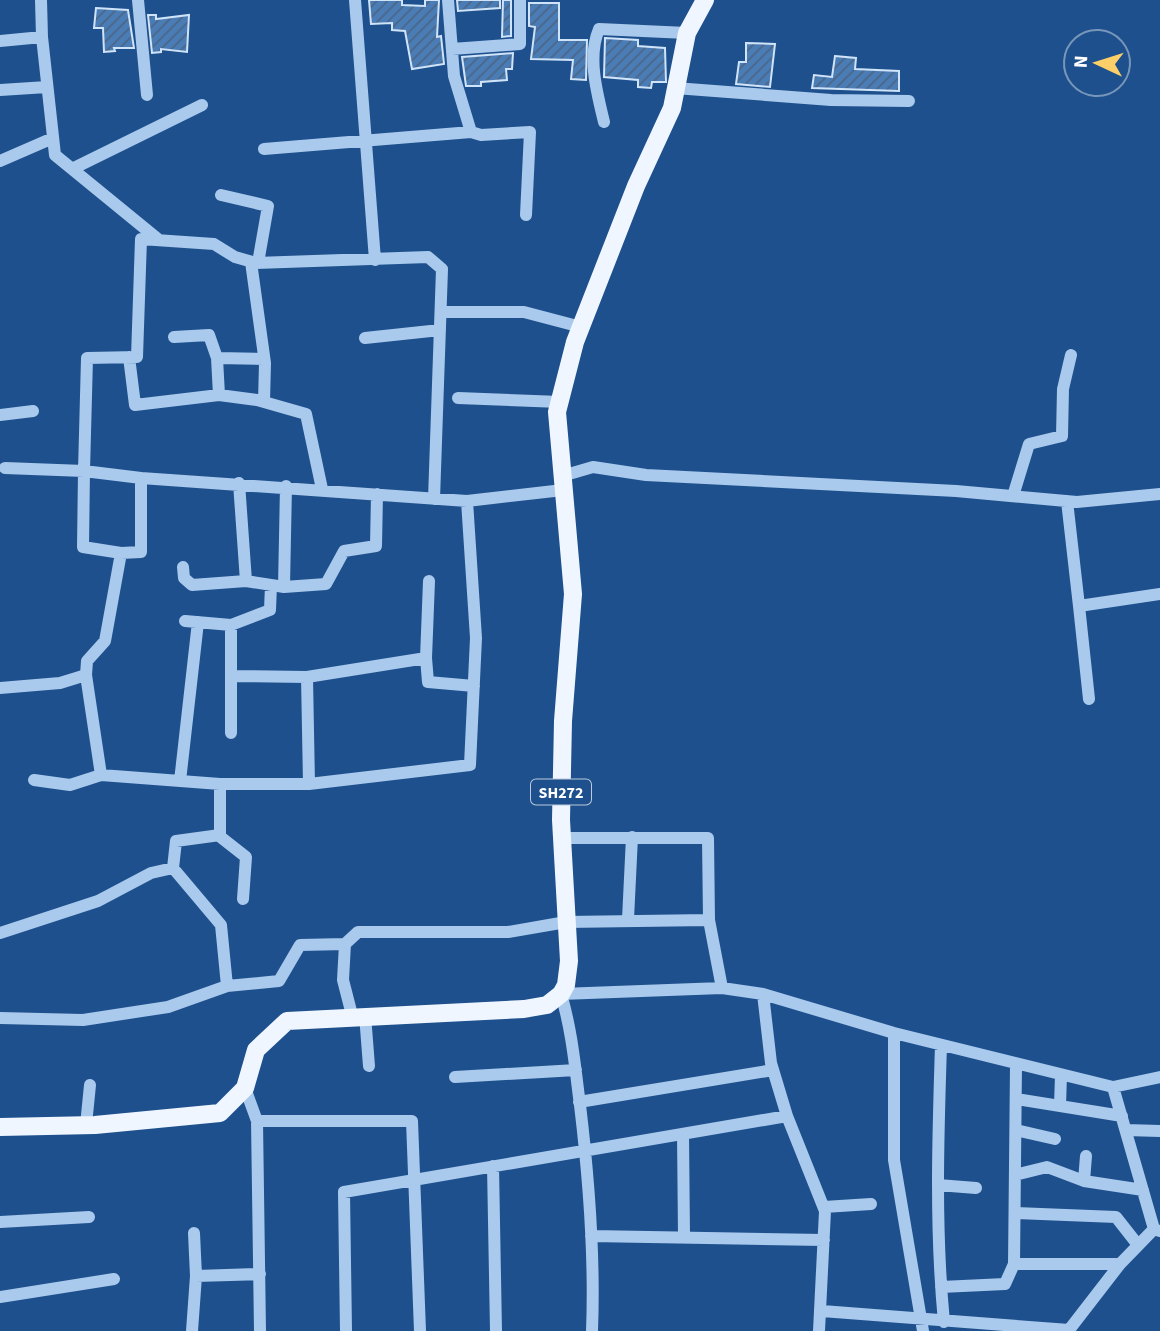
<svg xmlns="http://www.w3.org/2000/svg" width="1160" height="1331" font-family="'Source Sans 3',sans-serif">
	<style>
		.building { fill: url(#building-hatch); stroke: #cfe3f9; stroke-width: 2 }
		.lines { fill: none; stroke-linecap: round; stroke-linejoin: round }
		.minor { stroke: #a9c9ed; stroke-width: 12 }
		.major { stroke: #eff6ff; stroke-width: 18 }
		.labels { text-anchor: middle; stroke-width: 5; stroke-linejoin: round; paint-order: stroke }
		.shield { fill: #1d508c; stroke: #bbcadc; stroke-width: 2 }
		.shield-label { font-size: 16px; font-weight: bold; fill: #fff }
	</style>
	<defs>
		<pattern id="building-hatch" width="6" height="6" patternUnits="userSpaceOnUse" patternTransform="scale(1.75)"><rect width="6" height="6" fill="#4a7cb6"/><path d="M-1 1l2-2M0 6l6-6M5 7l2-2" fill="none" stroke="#4b6686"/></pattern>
	</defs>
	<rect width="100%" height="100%" fill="#1d508c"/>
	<path class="building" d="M369 0H402V5L425 6V0H439L437 37 441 36 444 64 412 69 405 31 392 30V23L371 24Z
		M457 0H500V8L458 11Z
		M503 0H511V36L502 37Z
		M529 3H559V40H587L586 80 571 79 573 60 531 59 535 27 529 26Z
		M96 8 128 10 134 48H114L115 51 104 52 103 28H94Z
		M148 15H156V19L189 15 187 52 161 49V52L152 53Z
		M605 38 638 40V46L665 48 666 82H652L651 88 638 87V80L604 77Z
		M746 43 775 44 770 87 736 84 739 62H746Z
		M513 53 512 69H506L507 80 481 82V86H466L462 57Z
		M835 56 856 58 855 69 899 71V91L812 88 814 75 832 77Z"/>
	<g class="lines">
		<path class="minor" d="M41 0 42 37 55 155 159 240
			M138 0 147 95
			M355 0 375 260
			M448 0 454 76 471 132
			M0 41 42 37
			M452 49 520 44V0
			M675 88 831 100 909 101
			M0 90 47 87
			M604 122C597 93 587 57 599 29L687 33
			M264 149 471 132 481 135 530 132 526 215
			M0 161 53 138
			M72 169 202 105
			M221 195 268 206 258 263
			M251 262 265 363 264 402
			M441 312H524L581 327
			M174 337 209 335 217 358 219 395
			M365 338 440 330
			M129 357 135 405 219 395 257 400 306 414 322 489
			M217 358 264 359
			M458 398 560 402
			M0 415 33 411
			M5 468 84 471 83 547 121 553
			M562 476 593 467 646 475 956 491 1077 502 1160 494
			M141 478 84 471 87 358 137 357 141 239 214 244 235 257 256 263 428 257 442 269 434 499
			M239 483 246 581
			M1013 496 1029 444 1062 436 1063 389 1071 355
			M1067 501 1079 606 1160 594
			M183 567 184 578 192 585 246 581 284 587 326 584 344 551 376 546 377 494
			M429 581 426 658 428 682 474 686
			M284 587 286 486
			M1079 606 1089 699
			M185 621 231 625 270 610 271 585
			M231 625V733
			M231 676 307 677 426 658
			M307 677 309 784
			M0 688 60 683 86 675
			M34 780 70 785 101 775
			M180 781 198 622
			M220 784 101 775 86 675 87 661 105 641 121 553 141 552V478L467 501
			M218 835 246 857 243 899
			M562 838H708L709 920 722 988
			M173 868 176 841 220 835V784H309L470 765 476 638 467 501 563 490
			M628 919 632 837
			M0 933 98 901 151 873 173 868 221 925 227 986
			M345 944 343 980 352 1015
			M763 994 771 1063 787 1116 825 1211 819 1331
			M365 1015 369 1066
			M0 1018 83 1020 168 1007 227 986 279 981 300 945 345 944 358 932H508L566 922 709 920
			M894 1033V1160L923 1331
			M941 1045C938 1137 935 1229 944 1322
			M1016 1065 1014 1264H1120
			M455 1077 576 1070
			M1113 1087 1160 1077
			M245 1088 257 1121 260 1331
			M1016 1099 1122 1116
			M579 1102 773 1070
			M1060 1106 1061 1075
			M257 1121H412L420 1331
			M86 1125 90 1085
			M1016 1130 1055 1139
			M1126 1130 1160 1131
			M683 1134 684 1236
			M493 1166 496 1331
			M1015 1175 1047 1167 1084 1181 1143 1190
			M1084 1181 1086 1156
			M938 1185 976 1188
			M824 1207 871 1204
			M1015 1213 1116 1217 1138 1245
			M0 1222 89 1217
			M194 1233 196 1276
			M591 1236 824 1240
			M941 1287 1005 1284 1014 1264
			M0 1297 114 1279
			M822 1311 1069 1330 1120 1264 1154 1229
			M192 1331 196 1276 260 1274
			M346 1331 344 1192 787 1116
			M592 1331C595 1255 589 1180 580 1105 575 1067 572 1031 561 994L722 988 763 994 894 1033 1113 1087 1154 1229 1160 1231"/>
		<path class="major" d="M0 1127 95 1125 220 1113 245 1088 256 1050 287 1021 524 1009 547 1005 561 994 566 985 569 961 561 820 563 721 573 594 557 412 575 342 636 186 672 108 687 33 705 0"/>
	</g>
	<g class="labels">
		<rect class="shield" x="531" y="779.5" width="60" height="25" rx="5"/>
		<g class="shield-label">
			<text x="561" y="798">SH272</text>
		</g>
	</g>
	<g transform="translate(1097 63) rotate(274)"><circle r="33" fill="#1d508c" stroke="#7796ba" stroke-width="2"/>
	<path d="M0-5L12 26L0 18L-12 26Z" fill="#fccf68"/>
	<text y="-10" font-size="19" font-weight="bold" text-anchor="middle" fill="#ffffff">N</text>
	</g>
</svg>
